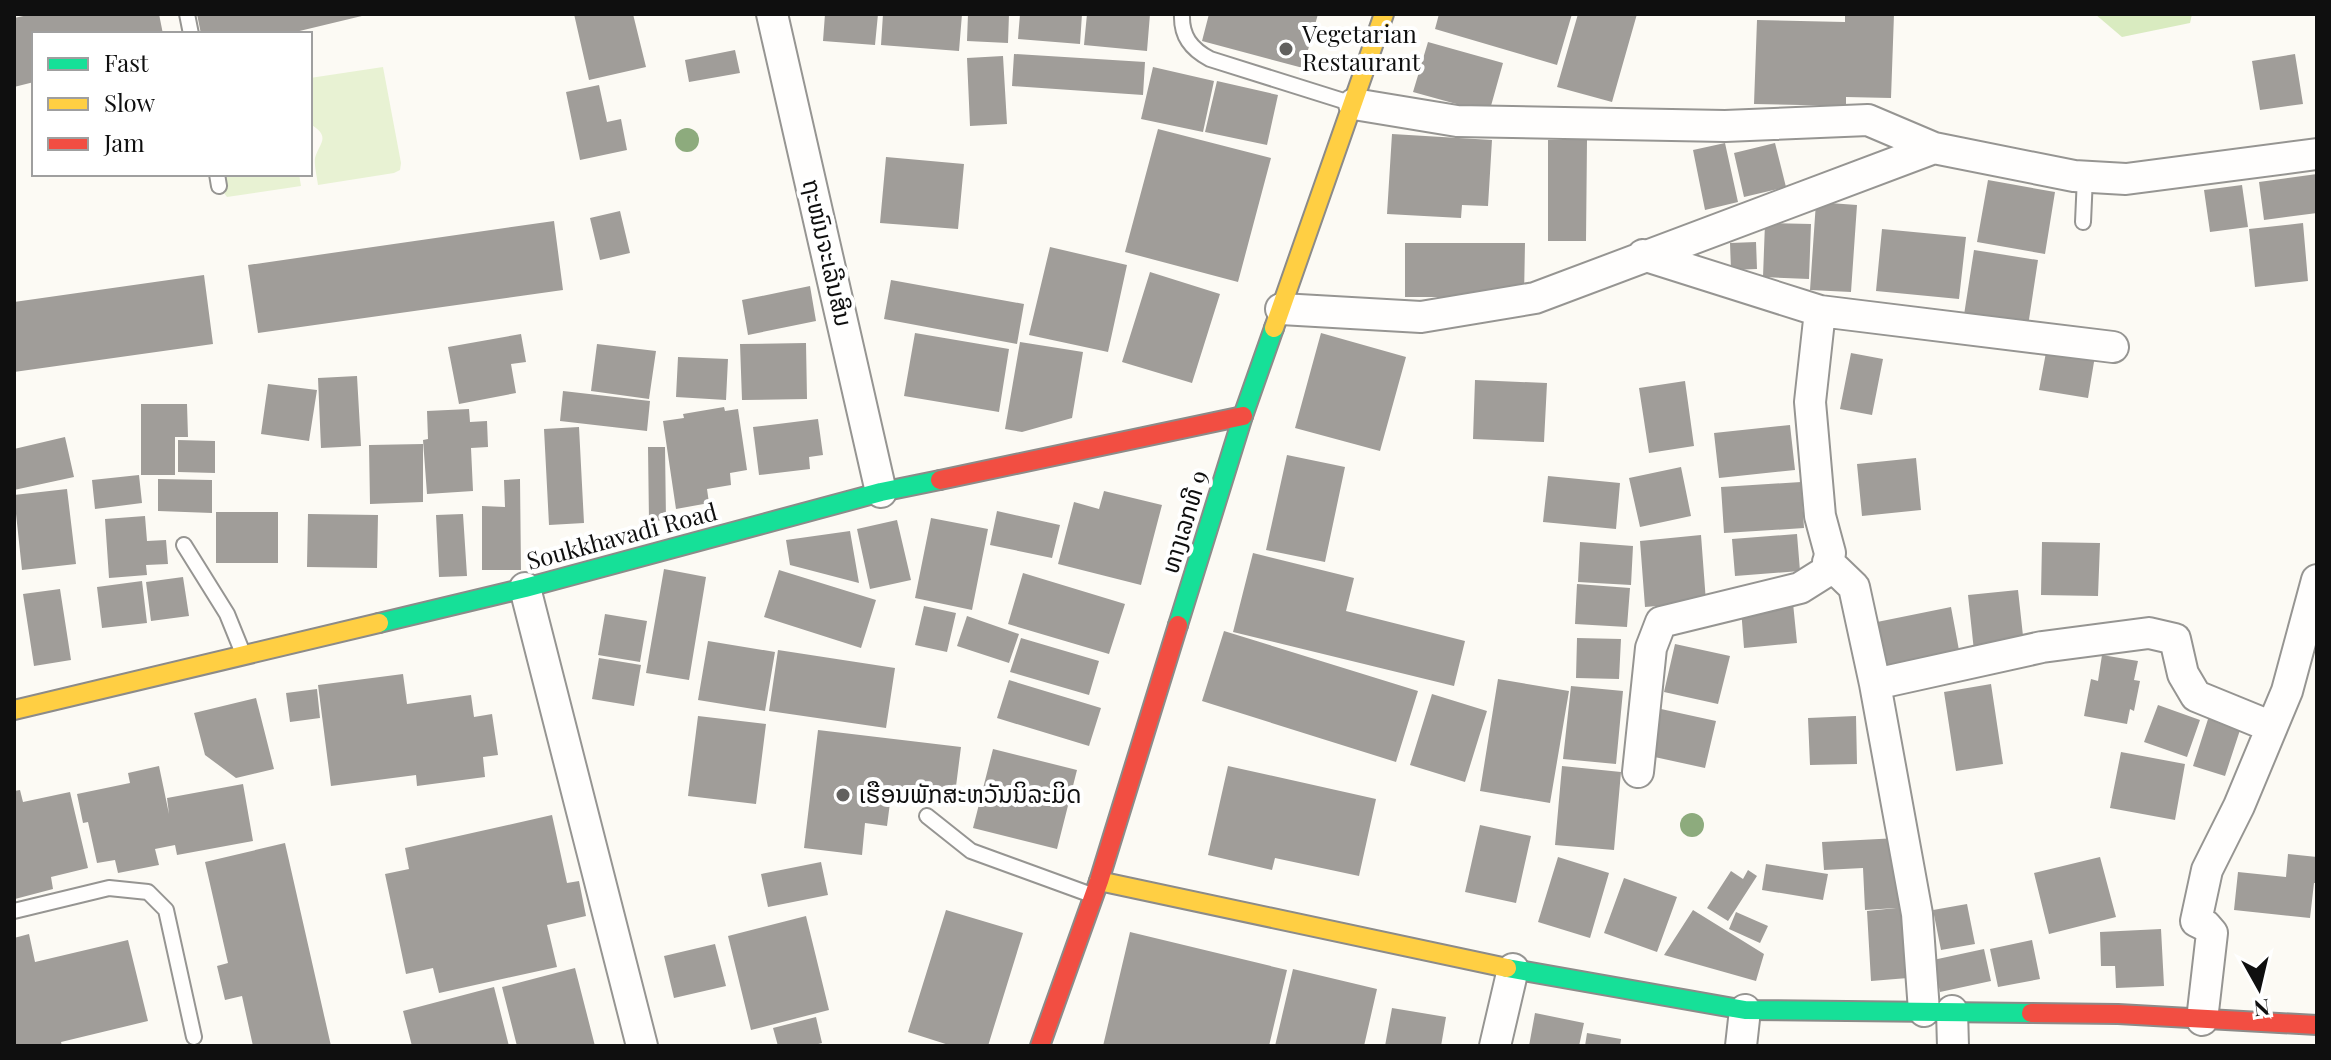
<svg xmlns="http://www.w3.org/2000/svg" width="2331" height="1060" font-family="'Playfair Display','Noto Sans Lao',serif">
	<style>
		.green { fill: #e8f2d3 }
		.forest { fill: #d9ebc0 }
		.building { fill: #a09d99 }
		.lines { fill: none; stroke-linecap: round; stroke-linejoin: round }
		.lane-casing { stroke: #969592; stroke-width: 18 }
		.street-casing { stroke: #969592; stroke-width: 34 }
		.fast-casing { stroke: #8c8b89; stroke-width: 22 }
		.slow-casing { stroke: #8c8b89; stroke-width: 22 }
		.jam-casing { stroke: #8c8b89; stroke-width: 22 }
		.lane { stroke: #fffefd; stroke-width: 14 }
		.street { stroke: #fffefd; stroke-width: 30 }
		.fast { stroke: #16e098; stroke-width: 18 }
		.slow { stroke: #ffcf43; stroke-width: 18 }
		.jam { stroke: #f24e42; stroke-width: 18 }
		.tree { fill: #8dab7d }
		.poi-dot { fill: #62615f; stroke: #fff; stroke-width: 3 }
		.labels { text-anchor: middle; stroke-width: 8; stroke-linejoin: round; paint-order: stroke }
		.poi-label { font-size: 24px; fill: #0f0f0f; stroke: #fff; text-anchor: start }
		.street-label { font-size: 24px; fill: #0f0f0f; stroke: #fff }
	</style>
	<rect width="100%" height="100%" fill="#fcfaf4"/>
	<path class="green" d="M383 67 401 163 400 170 394 173 318 185C317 177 314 165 315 158 319 143 332 137 310 124V78Z
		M222 174H299L301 186 227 197 224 193Z"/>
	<path class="forest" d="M2095 14H2192L2190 23 2122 37Z"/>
	<path class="building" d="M33 14H159L163 34H34V82L14 87V18Z
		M197 14H366V15L287 34H201Z
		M574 14H633L646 67 589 80Z
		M825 14H878L875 45 823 41Z
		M883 14H962L959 51 881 45Z
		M968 14H1009L1008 43 967 41Z
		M1020 14H1082L1080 44 1018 39Z
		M1087 14H1150L1147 51 1084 45Z
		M1209 14H1318L1303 68 1202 41Z
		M1439 14H1572L1557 65 1435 29Z
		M1578 14H1637L1612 102 1557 87Z
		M1845 14H1894L1891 98 1846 97V106L1754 104 1757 20 1845 22Z
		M1428 42 1503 63 1489 113 1413 92Z
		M735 50 740 73 689 82 685 60Z
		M1014 54 1145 62 1143 95 1012 86Z
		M2295 54 2303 104 2260 110 2252 61Z
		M1003 56 1007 124 970 126 967 58Z
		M1153 67 1214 81 1203 132 1141 119Z
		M1217 81 1278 95 1267 145 1205 132Z
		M599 85 607 122 621 119 627 150 580 160 566 92Z
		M1158 129 1271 158 1238 282 1125 252Z
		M1392 134 1492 140 1488 206 1462 205 1461 218 1387 214Z
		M1548 140H1587L1586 241H1548Z
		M1725 143 1738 202 1705 210 1693 150Z
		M1775 143 1786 187 1744 197 1734 153Z
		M886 157 964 164 958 229 880 223Z
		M2317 174V213L2264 220 2259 182Z
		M1988 180 2055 192 2045 254 1977 242Z
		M2242 185 2248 227 2210 232 2204 190Z
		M1816 202 1857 205 1851 292 1810 290Z
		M620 211 630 253 600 260 590 218Z
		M554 221 563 290 258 333 248 265Z
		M1765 223 1811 224 1809 279 1763 277Z
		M2303 223 2308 281 2255 287 2249 229Z
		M1882 229 1966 237 1959 299 1876 291Z
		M1756 242 1757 269 1731 270 1730 243Z
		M1405 243H1525L1524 297H1405Z
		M1050 247 1127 265 1108 352 1029 335Z
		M1974 250 2038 260 2028 326 1964 315Z
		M1150 272 1220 294 1192 383 1122 362Z
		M204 275 213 344 14 372V302Z
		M891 280 1024 304 1017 344 884 319Z
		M810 286 816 321 748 335 742 300Z
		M915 333 1009 349 999 412 904 396Z
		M1321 333 1406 357 1380 451 1295 428Z
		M521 334 526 362 511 364 516 393 459 404 448 347Z
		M1020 342 1083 352 1072 418 1022 432 1005 429Z
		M806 343 807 399 742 400 740 344Z
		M597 344 656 351 649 399 591 391Z
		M2047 347 2095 356 2088 398 2039 390Z
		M1851 353 1883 359 1872 415 1840 409Z
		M678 357 728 359 726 400 676 397Z
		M357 376 361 446 321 448 318 378Z
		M1475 380 1547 383 1544 442 1473 439Z
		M1685 381 1694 446 1649 453 1639 388Z
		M268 384 317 390 309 441 261 434Z
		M563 391 650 401 647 431 560 421Z
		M141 404H187L188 437H175V475H141Z
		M724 407 725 411 738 409 747 470 730 473 731 485 707 489 709 503 676 509 663 421 684 418 683 414Z
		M469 409 470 422 487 421 488 447 471 448 473 491 427 494 423 440 428 439 427 411Z
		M818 419 823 455 809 457 810 469 759 475 753 427Z
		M1790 425 1795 470 1719 478 1714 433Z
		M579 427 584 523 549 525 544 429Z
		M65 437 74 477 14 490V449Z
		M178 440 215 441V473L178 472Z
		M423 444V502L370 504 369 445Z
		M648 447H665L666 520 649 521Z
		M1287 455 1345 467 1325 562 1266 550Z
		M1916 458 1921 510 1862 516 1857 464Z
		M1681 467 1691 516 1640 527 1629 478Z
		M139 475 142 503 95 509 92 480Z
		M1548 476 1620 483 1616 529 1543 522Z
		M158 479 212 480V513L158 511Z
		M520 479 521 570H482V506L505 507 504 480Z
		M1801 482 1804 528 1724 533 1721 487Z
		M67 489 76 564 22 570 14 495Z
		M1104 491 1162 505 1141 585 1058 564 1074 502 1099 509Z
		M997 511 1060 525 1052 558 990 545Z
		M216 512H278V563H216Z
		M308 514 378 515 377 568 307 567Z
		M463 514 467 576 439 577 436 515Z
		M145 516 147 541 166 540 168 564 146 565 147 575 109 578 105 519Z
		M931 518 988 529 972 610 915 598Z
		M897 520 911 580 870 589 857 529Z
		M850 531 859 583 790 565 786 540Z
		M1797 534 1800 571 1735 576 1732 539Z
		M1701 535 1706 602 1645 607 1640 541Z
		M1580 542 1633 546 1631 585 1578 582Z
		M2042 542 2100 543 2098 596 2041 595Z
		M1253 553 1354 578 1346 611 1465 641 1454 686 1233 632Z
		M664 569 706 577 689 680 646 673Z
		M779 570 876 600 861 648 764 617Z
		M1023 573 1125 604 1109 654 1008 624Z
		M183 577 189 616 151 621 146 582Z
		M142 581 147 623 102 628 97 587Z
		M1577 584 1630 588 1627 627 1575 624Z
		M60 589 71 660 34 666 23 594Z
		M2018 590 2024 645 1974 651 1968 595Z
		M1793 603 1797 643 1744 648 1741 608Z
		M924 606 956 613 947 652 915 645Z
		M1951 607 1961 661 1888 674 1877 622Z
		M605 614 647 621 640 662 598 655Z
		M967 616 1019 634 1009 663 957 646Z
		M1224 631 1418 691 1396 762 1202 701Z
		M1021 638 1099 661 1089 695 1010 672Z
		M1577 638 1621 639 1619 679 1576 678Z
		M708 641 775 652 765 711 698 700Z
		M1675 644 1730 656 1718 704 1664 692Z
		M778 650 895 668 886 728 769 711Z
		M2102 655 2138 661 2134 680 2140 681 2134 711 2130 709 2127 724 2084 716 2091 679 2098 681Z
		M599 658 641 665 634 706 592 699Z
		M403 674 407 704 471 695 474 717 492 714 498 755 483 757 485 777 417 786 416 775 331 786 318 685Z
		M1498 679 1569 691 1550 803 1480 791Z
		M1009 680 1101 708 1089 746 997 718Z
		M1991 684 2003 764 1956 771 1944 692Z
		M1571 686 1623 691 1616 764 1563 759Z
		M317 689 320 718 290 722 286 693Z
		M1432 694 1487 711 1465 782 1410 765Z
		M256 698 274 769 236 778 205 755 194 713Z
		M2158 705 2200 720 2187 757 2144 742Z
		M1661 709 1716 721 1705 768 1650 756Z
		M698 716 766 724 756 804 688 796Z
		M1856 716 1857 764 1810 765 1808 718Z
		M2209 716 2241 727 2225 776 2193 766Z
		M818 730 961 747 954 802 891 795 887 826 865 823 862 855 804 848Z
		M993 749 1077 770 1057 849 973 828Z
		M2121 752 2185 764 2175 820 2110 808Z
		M159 766 169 814 167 798 243 784 253 841 177 855 175 845 155 849 159 865 118 873 115 860 97 863 88 822 83 823 77 794 130 783 128 773Z
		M1228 766 1376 799 1359 876 1275 858 1272 870 1208 855Z
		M1562 766 1621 772 1614 850 1555 845Z
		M20 790 23 802 70 792 88 868 51 877 53 889 15 899 14 791Z
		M552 815 567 883 579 881 586 916 547 925 557 967 439 993 433 968 406 974 385 874 409 869 405 848Z
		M1480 825 1531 836 1516 903 1465 892Z
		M1898 838 1908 978 1871 981 1867 911 1896 908 1865 910 1863 868 1824 870 1822 842Z
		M285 843 331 1046H253L242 996 225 1000 217 966 228 963 205 862Z
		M2288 854 2317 857V883H2314L2310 918 2234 910 2238 872 2286 877Z
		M1558 857 1609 873 1590 938 1538 922Z
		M2100 857 2116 917 2049 934 2034 873Z
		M821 862 828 895 768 907 761 874Z
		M1766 864 1828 874 1823 900 1762 890Z
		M1748 870 1757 876 1728 921 1707 908 1731 871 1743 879Z
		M1624 878 1677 897 1657 952 1604 933Z
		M1967 904 1975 944 1941 950 1933 910Z
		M946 910 1023 933 988 1046H952L908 1032Z
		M1693 910 1764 954 1756 981 1664 955Z
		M1736 912 1768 926 1760 943 1729 929Z
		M806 916 829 1010 751 1030 728 936Z
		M2161 929 2164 986 2116 988 2115 966H2101L2100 932Z
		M1130 932 1287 970 1269 1046H1103Z
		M29 934 35 962 128 940 148 1021 61 1042 62 1046H14V938Z
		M2032 940 2040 979 1998 987 1990 949Z
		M715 944 726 986 674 998 664 956Z
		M1984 949 1991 981 1940 992 1933 960Z
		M575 968 595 1046H517L502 987Z
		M1293 969 1377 989 1364 1046H1275Z
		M494 987 509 1046H412L403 1011Z
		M1392 1008 1446 1017 1441 1046H1385Z
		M1535 1013 1584 1023 1579 1046H1529Z
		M816 1017 822 1043 811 1046H778L773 1028Z
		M1587 1033 1621 1039 1620 1046H1585Z"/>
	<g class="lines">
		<g class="lane-casing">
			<path id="lane" d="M187 14 191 34
				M1182 14C1181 36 1191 49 1210 59L1350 103
				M217 174 219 186
				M2083 222 2085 177
				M184 545 227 614 242 651
				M927 816 971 851 1089 894
				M14 911 109 888 148 892 166 910 194 1037"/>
		</g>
		<g class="street-casing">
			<path id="street" d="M772 14 881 492
				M1354 104 1457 121 1725 126 1868 120 1934 148 2074 176 2126 179 2317 154
				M1281 309 1421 317 1535 298 1934 148
				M1820 311 2113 347
				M1828 562 1854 587 1875 684 1917 914 1924 1011
				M525 588 642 1046
				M1875 684 2042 647 2149 633 2175 639 2183 674 2196 696 2272 727
				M1638 772 1651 648 1661 622 1800 588 1827 571 1830 553 1820 516 1810 402 1820 311 1643 255
				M1952 1011 1953 1046
				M2202 1020 2212 933 2206 926 2196 921 2207 870 2239 806 2287 691 2317 580
				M1495 1046 1513 969
				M1741 1046 1745 1010"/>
		</g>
		<g class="fast-casing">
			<path id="fast" d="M379 623 525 588 881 492 940 480
				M1178 625 1243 416 1274 328
				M1507 968 1745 1010 2031 1013"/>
		</g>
		<g class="slow-casing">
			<path id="slow" d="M1274 328 1384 14
				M14 710 379 623
				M1099 881 1507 968"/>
		</g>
		<g class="jam-casing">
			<path id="jam" d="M940 480 1243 416
				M2031 1013 2118 1014 2317 1025
				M1040 1046 1099 881 1178 625"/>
		</g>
		<use href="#lane" class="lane"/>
		<use href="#street" class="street"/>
		<use href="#fast" class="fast"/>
		<use href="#slow" class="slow"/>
		<use href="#jam" class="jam"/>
	</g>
	<g class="tree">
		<circle cx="687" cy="140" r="12"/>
		<circle cx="1692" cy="825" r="12"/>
	</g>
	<g class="poi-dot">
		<circle cx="1286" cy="49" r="8"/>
		<circle cx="843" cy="795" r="8"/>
	</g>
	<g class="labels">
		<g class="poi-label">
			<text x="1302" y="43">Vegetarian<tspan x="1302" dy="28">Restaurant</tspan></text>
			<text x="859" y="803">ເຮືອນພັກສະຫວັນນິລະມິດ</text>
		</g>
		<g class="street-label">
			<text transform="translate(827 253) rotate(77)" y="8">ຖະໜົນຈະເລີນສິນ</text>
			<text transform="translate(1185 522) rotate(-73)" y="8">ທາງເລກທີ 9</text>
			<text transform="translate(622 537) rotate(-15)" y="8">Soukkhavadi Road</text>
		</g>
	</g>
	<rect width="2331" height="1060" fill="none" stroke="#0f0f0f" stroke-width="32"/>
	<rect x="32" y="32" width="280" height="144" fill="#ffffff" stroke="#9f9f9f" stroke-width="2"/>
	<rect x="48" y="58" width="40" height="12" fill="#16e098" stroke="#9f9f9f" stroke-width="2"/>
	<text x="104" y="72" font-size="24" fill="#0f0f0f">Fast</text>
	<rect x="48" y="98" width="40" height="12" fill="#ffcf43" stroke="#9f9f9f" stroke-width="2"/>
	<text x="104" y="112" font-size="24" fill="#0f0f0f">Slow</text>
	<rect x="48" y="138" width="40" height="12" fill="#f24e42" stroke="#9f9f9f" stroke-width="2"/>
	<text x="104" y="152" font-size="24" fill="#0f0f0f">Jam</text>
	<g transform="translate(2259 988) rotate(172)" stroke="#ffffff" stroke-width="6" paint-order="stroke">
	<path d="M0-6L14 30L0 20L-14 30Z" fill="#0f0f0f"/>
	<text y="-12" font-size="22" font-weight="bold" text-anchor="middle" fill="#0f0f0f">N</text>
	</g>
</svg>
